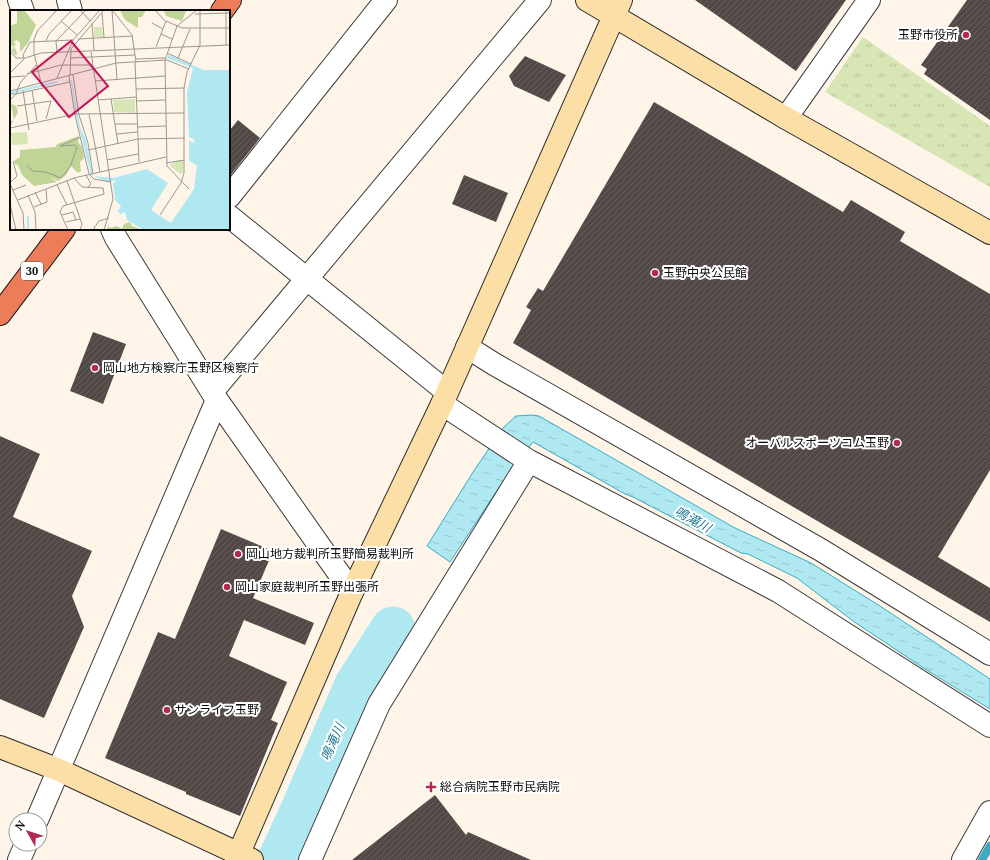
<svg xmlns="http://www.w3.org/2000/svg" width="990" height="860" font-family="'Noto Serif','Noto Sans JP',serif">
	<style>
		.park { fill: url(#park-tufts) }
		.water { fill: url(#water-ripples); stroke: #3bacc5 }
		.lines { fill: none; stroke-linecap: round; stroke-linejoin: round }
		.stream { stroke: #3bacc5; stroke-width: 8 }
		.river { stroke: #b0e8f2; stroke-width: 45 }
		.building { fill: url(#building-hatch) }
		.street-casing { stroke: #3d3d3d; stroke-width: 24 }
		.secondary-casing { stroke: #2c2c2c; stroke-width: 24 }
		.highway-casing { stroke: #1b1b1b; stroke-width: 24 }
		.street { stroke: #fff; stroke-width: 22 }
		.secondary { stroke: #fbdfa7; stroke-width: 22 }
		.highway { stroke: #ed7c58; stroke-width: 22 }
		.poi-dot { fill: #b22b4e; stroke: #fff; stroke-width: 1.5 }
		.labels { text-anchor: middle; stroke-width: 4; stroke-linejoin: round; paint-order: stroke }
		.shield { fill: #fff; stroke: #545454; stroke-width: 1 }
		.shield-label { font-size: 11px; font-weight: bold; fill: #0a0a0a }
		.poi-label { font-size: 12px; fill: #0a0a0a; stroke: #fff; text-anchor: start }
		.water-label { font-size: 13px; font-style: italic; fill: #1b7994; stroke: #fff }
		.inset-river { fill: none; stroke: #b0e8f2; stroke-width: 2 }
		.inset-road { fill: none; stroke: #9c978f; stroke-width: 1 }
		.view { fill: #c2185b; fill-opacity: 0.15; stroke: #c2185b; stroke-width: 2 }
		.inset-edge { fill: none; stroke: #0a0a0a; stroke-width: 2 }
	</style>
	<defs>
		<pattern id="park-tufts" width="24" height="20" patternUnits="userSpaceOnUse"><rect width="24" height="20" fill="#d8e5b5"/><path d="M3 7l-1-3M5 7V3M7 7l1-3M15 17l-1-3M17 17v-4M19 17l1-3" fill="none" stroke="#b8c39a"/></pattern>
		<pattern id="water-ripples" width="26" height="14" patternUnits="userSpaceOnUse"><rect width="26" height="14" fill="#b0e8f2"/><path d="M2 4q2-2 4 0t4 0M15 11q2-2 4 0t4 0" fill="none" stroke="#96c6ce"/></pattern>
		<pattern id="building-hatch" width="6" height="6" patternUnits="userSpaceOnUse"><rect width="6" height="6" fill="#524947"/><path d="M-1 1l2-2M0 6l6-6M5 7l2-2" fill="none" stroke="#665f5d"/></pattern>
	</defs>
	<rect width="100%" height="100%" fill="#fef5e8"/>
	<path class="park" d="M863 37 990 126V187L825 92Z"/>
	<path class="water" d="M532 415 539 416 735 528 811 563 880 606 990 679V709L925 669 853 621 797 578 748 554 741 553 633 497 625 494 533 442 510 471 450 562 427 546 475 469 504 427 516 416Z"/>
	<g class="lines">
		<path class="stream" d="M982 860 990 846"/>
		<path class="river" d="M280 860 302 812 357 685 393 629"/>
	</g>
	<path class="building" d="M695 0H846L796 71Z
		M967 0H990V120L924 74 927 69 921 65Z
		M525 56 566 75 549 102 514 86 509 76Z
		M654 102 843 212 851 200 905 232 900 241 990 294V470L938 557 990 588V622L513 343 531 310 526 307 538 288 543 291Z
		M238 120 260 138 229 177V131Z
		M464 175 508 193 496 222 452 204Z
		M93 332 126 344 103 404 70 391Z
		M0 436 40 454 13 517 92 551 72 596 84 627 44 718 0 699Z
		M221 529 273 551 253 598 314 623 305 645 244 620 229 656 287 682 271 720 278 723 240 816 186 794V792L105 758 158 632 175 639Z
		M435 795 466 835 468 832 531 860H352Z"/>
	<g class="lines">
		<g class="street-casing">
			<path id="street" d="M19 0 23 11
				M68 0 71 11
				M786 118 869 0
				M229 197 386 0
				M229 216 447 392
				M112 229 116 238 217 400 352 592
				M467 347 494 364 821 550 990 654
				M212 392 540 0
				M442 404 529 461 778 591 990 726
				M37 820 217 400
				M19 860 26 844
				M310 860 379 704 529 461
				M963 860 990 812"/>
		</g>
		<g class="secondary-casing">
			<path id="secondary" d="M587 0 786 118 990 233
				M0 747 59 770 252 860
				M236 860 352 592 442 404 621 0"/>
		</g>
		<g class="highway-casing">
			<path id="highway" d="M222 11 230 0
				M0 314 64 229"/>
		</g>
		<use href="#street" class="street"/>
		<use href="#secondary" class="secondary"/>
		<use href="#highway" class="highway"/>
	</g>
	<g class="poi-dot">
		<circle cx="966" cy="35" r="4"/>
		<circle cx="655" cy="273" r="4"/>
		<circle cx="95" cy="368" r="4"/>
		<circle cx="897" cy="443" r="4"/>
		<circle cx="238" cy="554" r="4"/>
		<circle cx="227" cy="587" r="4"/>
		<circle cx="167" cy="710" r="4"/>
		<path d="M429 781h4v4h4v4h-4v4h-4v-4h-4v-4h4z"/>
	</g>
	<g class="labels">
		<rect class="shield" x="21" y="262" width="22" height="18" rx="3"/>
		<g class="shield-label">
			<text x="32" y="275">30</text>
		</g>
		<g class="poi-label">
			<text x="958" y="39" text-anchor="end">玉野市役所</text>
			<text x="663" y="277">玉野中央公民館</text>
			<text x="103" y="372">岡山地方検察庁玉野区検察庁</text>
			<text x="889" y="447" text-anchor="end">オーバルスポーツコム玉野</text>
			<text x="246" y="558">岡山地方裁判所玉野簡易裁判所</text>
			<text x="235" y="591">岡山家庭裁判所玉野出張所</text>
			<text x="175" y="714">サンライフ玉野</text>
			<text x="440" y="791">総合病院玉野市民病院</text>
		</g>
		<g class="water-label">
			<text transform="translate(693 519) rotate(29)" y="5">鳴滝川</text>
			<text transform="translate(332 742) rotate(-66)" y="5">鳴滝川</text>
		</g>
	</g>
	<g transform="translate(10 10)">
		<rect width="220" height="220" fill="#fef5e8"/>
		<path d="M7 0H14L26 15 18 33 10 42V33L7 30 3 32 6 34 4 36 7 43 6 46 1 40 4 38 0 33V16L7 13ZM110 0H136L132 7H128V18L115 10ZM154 0H176V1L172 11 156 6ZM1 94 6 96 8 102 0 117V112L4 110ZM69 126 68 132 72 137 74 148 70 152 71 161 68 163 61 156 56 165 48 171 38 166 47 172 24 176 12 165 8 155 5 154 4 151 10 147V140L46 137 47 134ZM120 212 122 216 133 220H97L98 215 99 218 107 216 112 219 114 214Z" fill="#c0d595"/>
		<path d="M84 17H92L93 27H84ZM125 89V103L104 102 103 90ZM17 122 18 134 2 135 1 123ZM168 150H173V162L170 164 159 155Z" fill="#d8e5b5"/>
		<path d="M159 45 194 60H220V220H134L117 210 115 202 110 204 108 201 111 196 105 190 103 174 106 170 98 172 81 165 66 106 61 71 52 70H62L70 117 76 130 83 166 103 168 137 159 158 173 141 200 161 213 184 179 187 155 179 151V130L187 135 183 132 185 130 179 127 177 82 183 58 157 48Z" fill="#b0e8f2"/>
		<path class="inset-river" d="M0 83 47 72M18 220V206"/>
		<path class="inset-road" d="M70 0 80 11M102 0 107 69M102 0 122 25 126 52M145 0 156 12M216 0V35M92 3 94 27M185 4 220 3M51 11 67 25M82 13 84 40M142 13 153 19M151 24 162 29M68 29 123 26M36 31 39 24 62 0M146 37 156 11 172 18H220M0 41 6 48H14M47 42 46 31 76 0M81 42 103 189 94 220M157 43 181 54M14 48 13 45 20 32 63 30M60 48 125 45M168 48 180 19M125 49 155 48M125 52 129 152M51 55H82M0 63 15 48 31 43 220 35M17 64 51 55M60 65 61 39 94 0M63 65 69 105 78 133 83 163M59 66 65 105 79 164 84 169 101 172M0 67 15 66M47 68 63 30 90 0M85 71 155 66M32 77 24 43V29L28 20 47 0M126 79 174 78M22 80 27 111M0 81 106 53 157 50 179 59M13 81 19 120M0 84H6L10 73 26 55M101 89 108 134M0 90 6 84 60 72M88 90 126 87M126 91 155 90M7 96 41 91 36 109M79 104 90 162M105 114H127M127 117 156 116M0 118 66 104 174 103M107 124 127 122M78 140 128 129 175 128M97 150 128 144M156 153 175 150M17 155 22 161 36 162 51 168 60 157 67 138 65 135 50 136 71 127M76 165 81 174 78 177M57 171 72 214 70 220M0 173 7 166 3 151M0 174 13 203 14 220M47 175 57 195M179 179 157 156 155 50 167 16 187 0M3 180 16 175M25 182 31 194M18 185 25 202 26 220M8 190 64 168 156 147M0 194 6 220M24 197 37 192 36 179M52 205 63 202 66 210M150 205 171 173 174 163V78L177 62 190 35V0M56 212 70 209M58 220 50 202 53 196 94 184 93 178 72 177 64 168M86 220 84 218 89 211 99 208"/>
		<path class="view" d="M61 31 98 76 59 107 22 62Z"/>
		<rect width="220" height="220" class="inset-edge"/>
	</g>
	<g transform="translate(28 832) rotate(309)"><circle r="19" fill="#ffffff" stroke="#9d9d9d"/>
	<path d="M0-3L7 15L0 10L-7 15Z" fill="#b22b4e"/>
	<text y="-6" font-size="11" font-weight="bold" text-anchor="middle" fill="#0a0a0a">N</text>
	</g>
</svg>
